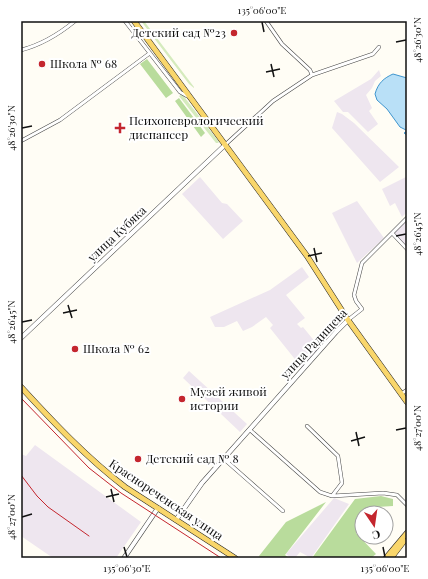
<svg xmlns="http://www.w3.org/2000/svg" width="428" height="579" font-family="'Playfair Display',serif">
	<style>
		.industrial { fill: #eee6ef }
		.green { fill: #d5ebbd }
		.forest { fill: #b9dc9c }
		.water { fill: #b9e0f7; stroke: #3f96cf }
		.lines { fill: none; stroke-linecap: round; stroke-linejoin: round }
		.minor-casing { stroke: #444; stroke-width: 4 }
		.tertiary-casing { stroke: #444; stroke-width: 5 }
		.primary-casing { stroke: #222; stroke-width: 6 }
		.minor { stroke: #fff; stroke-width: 3 }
		.tertiary { stroke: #fff; stroke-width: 4 }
		.primary { stroke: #f9d66b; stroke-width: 5 }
		.tram { stroke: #c4262e; stroke-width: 1 }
		.rail { stroke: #c4262e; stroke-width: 1 }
		.ticks { fill: none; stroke: #111; stroke-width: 1.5 }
		.poi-dot { fill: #c4262e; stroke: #fff; stroke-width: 1.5 }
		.labels { text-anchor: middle; stroke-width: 4; stroke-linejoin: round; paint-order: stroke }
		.poi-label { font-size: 12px; fill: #111; stroke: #fff; text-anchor: start }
		.street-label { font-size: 12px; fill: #111; stroke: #fff }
		.neatline { fill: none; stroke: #111; stroke-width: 1.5 }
		.ticks-label { font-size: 10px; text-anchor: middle; fill: #111 }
	</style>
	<rect width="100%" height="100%" fill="#fffdf5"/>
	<path class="industrial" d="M379 70 381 76 375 81 372 88 366 95 372 108 369 111 378 124 368 132 348 112H343L334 101 371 79Z
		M337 112 342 114 354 123 399 167 380 182 332 128Z
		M200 177 222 203 227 204 243 221 223 239 182 194Z
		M406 177 407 179V212L402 217 395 203 390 206 382 189Z
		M357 201 384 238 357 263 332 213Z
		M407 220V247L394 233Z
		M302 267 309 277 286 295 305 318 297 324 301 328 303 327 320 348 302 368 270 328 273 325 266 317 252 327 243 331 237 321 224 327H215L210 317 270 290Z
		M189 371 247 424 240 432 183 378Z
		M35 445 141 522 116 558H53L21 536V454L26 456Z
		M334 498 349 504 311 558 300 552 295 558H291L286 554Z"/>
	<path class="green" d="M141 21H144L194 87V88L189 84Z
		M182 94 219 142 218 143H216L179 96Z"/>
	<path class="forest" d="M147 59 173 93 166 98 140 64Z
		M179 98 205 133 201 137 175 101Z
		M381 496 393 499V506L377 507 372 513H362V525L356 533 376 554 371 558H312L355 499Z
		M326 502 285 555 289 558H261L259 556 286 522Z"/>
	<path class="water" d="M393 74 407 78V135L404 133 406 132V130L400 127 387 109 377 100 375 94C378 83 384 78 393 74Z"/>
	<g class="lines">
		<g class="minor-casing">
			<path id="minor" d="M125 21 180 92 187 96
				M266 21 282 44 310 70 312 75
				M21 50C41 45 59 34 75 21
				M21 141 60 120 150 53
				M225 145 273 101 312 75 373 54 379 47
				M392 233 407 249
				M348 320 362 309 356 301 354 295 362 263 407 218
				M401 394 407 390
				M307 426 338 456 342 483 332 496 383 493 397 495 407 505
				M250 430 320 492 332 496
				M224 459 283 511"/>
		</g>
		<g class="tertiary-casing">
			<path id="tertiary" d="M21 338 225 145
				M176 520 202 483 336 332 348 320
				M124 558 158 508"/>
		</g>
		<g class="primary-casing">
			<path id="primary" d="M134 21 307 256 348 320 407 402
				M21 387C54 423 87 458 125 487L235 558
				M386 558 407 533
				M391 558 404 541"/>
		</g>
		<use href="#minor" class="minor"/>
		<use href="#tertiary" class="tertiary"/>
		<use href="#primary" class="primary"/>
		<path class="tram" d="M21 398 89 468 121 493 221 558"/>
		<path class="rail" d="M21 475 37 496 48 507 89 536"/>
	</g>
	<path class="ticks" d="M262 22 264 32M396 42 406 40M271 64 274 77M266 72 280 69M22 128 32 126M396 236 406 234M314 248 317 262M308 256 322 253M68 305 72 318M63 313 77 310M22 322 32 320M396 430 406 428M356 432 359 446M351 441 365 437M111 489 114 502M106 497 119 494M22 517 32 514M124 547 127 557M383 547 385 557"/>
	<g class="poi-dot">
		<circle cx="234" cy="33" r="4"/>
		<circle cx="42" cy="64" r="4"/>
		<path d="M118 122h4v4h4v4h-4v4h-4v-4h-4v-4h4z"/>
		<circle cx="75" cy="349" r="4"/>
		<circle cx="182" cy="399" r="4"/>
		<circle cx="138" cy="459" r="4"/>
	</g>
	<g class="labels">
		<g class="poi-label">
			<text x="226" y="37" text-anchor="end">Детский сад №23</text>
			<text x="50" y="68">Школа № 68</text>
			<text x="129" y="125">Психоневрологический<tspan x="129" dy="14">диспансер</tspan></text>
			<text x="83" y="353">Школа № 62</text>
			<text x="190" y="396">Музей живой<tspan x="190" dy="14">истории</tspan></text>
			<text x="146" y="463">Детский сад № 8</text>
		</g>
		<g class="street-label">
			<text transform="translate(117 234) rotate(-43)" y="4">улица Кубяка</text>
			<text transform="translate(314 344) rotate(-47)" y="4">улица Радищева</text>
			<text transform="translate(166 500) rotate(34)" y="4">Краснореченская улица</text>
		</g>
	</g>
	<rect width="428" height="579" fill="none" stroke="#ffffff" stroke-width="44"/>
	<g transform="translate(374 525) rotate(167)"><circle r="19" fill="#ffffff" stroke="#a0a0a0"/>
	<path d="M0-3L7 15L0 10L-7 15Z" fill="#c4262e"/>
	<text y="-6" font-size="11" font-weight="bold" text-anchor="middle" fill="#111111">С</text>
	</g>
	<rect x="22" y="22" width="384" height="535" class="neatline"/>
	<g class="ticks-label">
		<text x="262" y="14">135°06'00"E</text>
		<text transform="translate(417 40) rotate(-90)" y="4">48°26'30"N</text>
		<text transform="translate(11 128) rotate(-90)" y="4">48°26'30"N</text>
		<text transform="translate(417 234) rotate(-90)" y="4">48°26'45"N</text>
		<text transform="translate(11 322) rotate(-90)" y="4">48°26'45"N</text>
		<text transform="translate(417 428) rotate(-90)" y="4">48°27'00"N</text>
		<text transform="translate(11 517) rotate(-90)" y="4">48°27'00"N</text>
		<text x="127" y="572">135°06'30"E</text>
		<text x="385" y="572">135°06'00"E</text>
	</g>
</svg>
